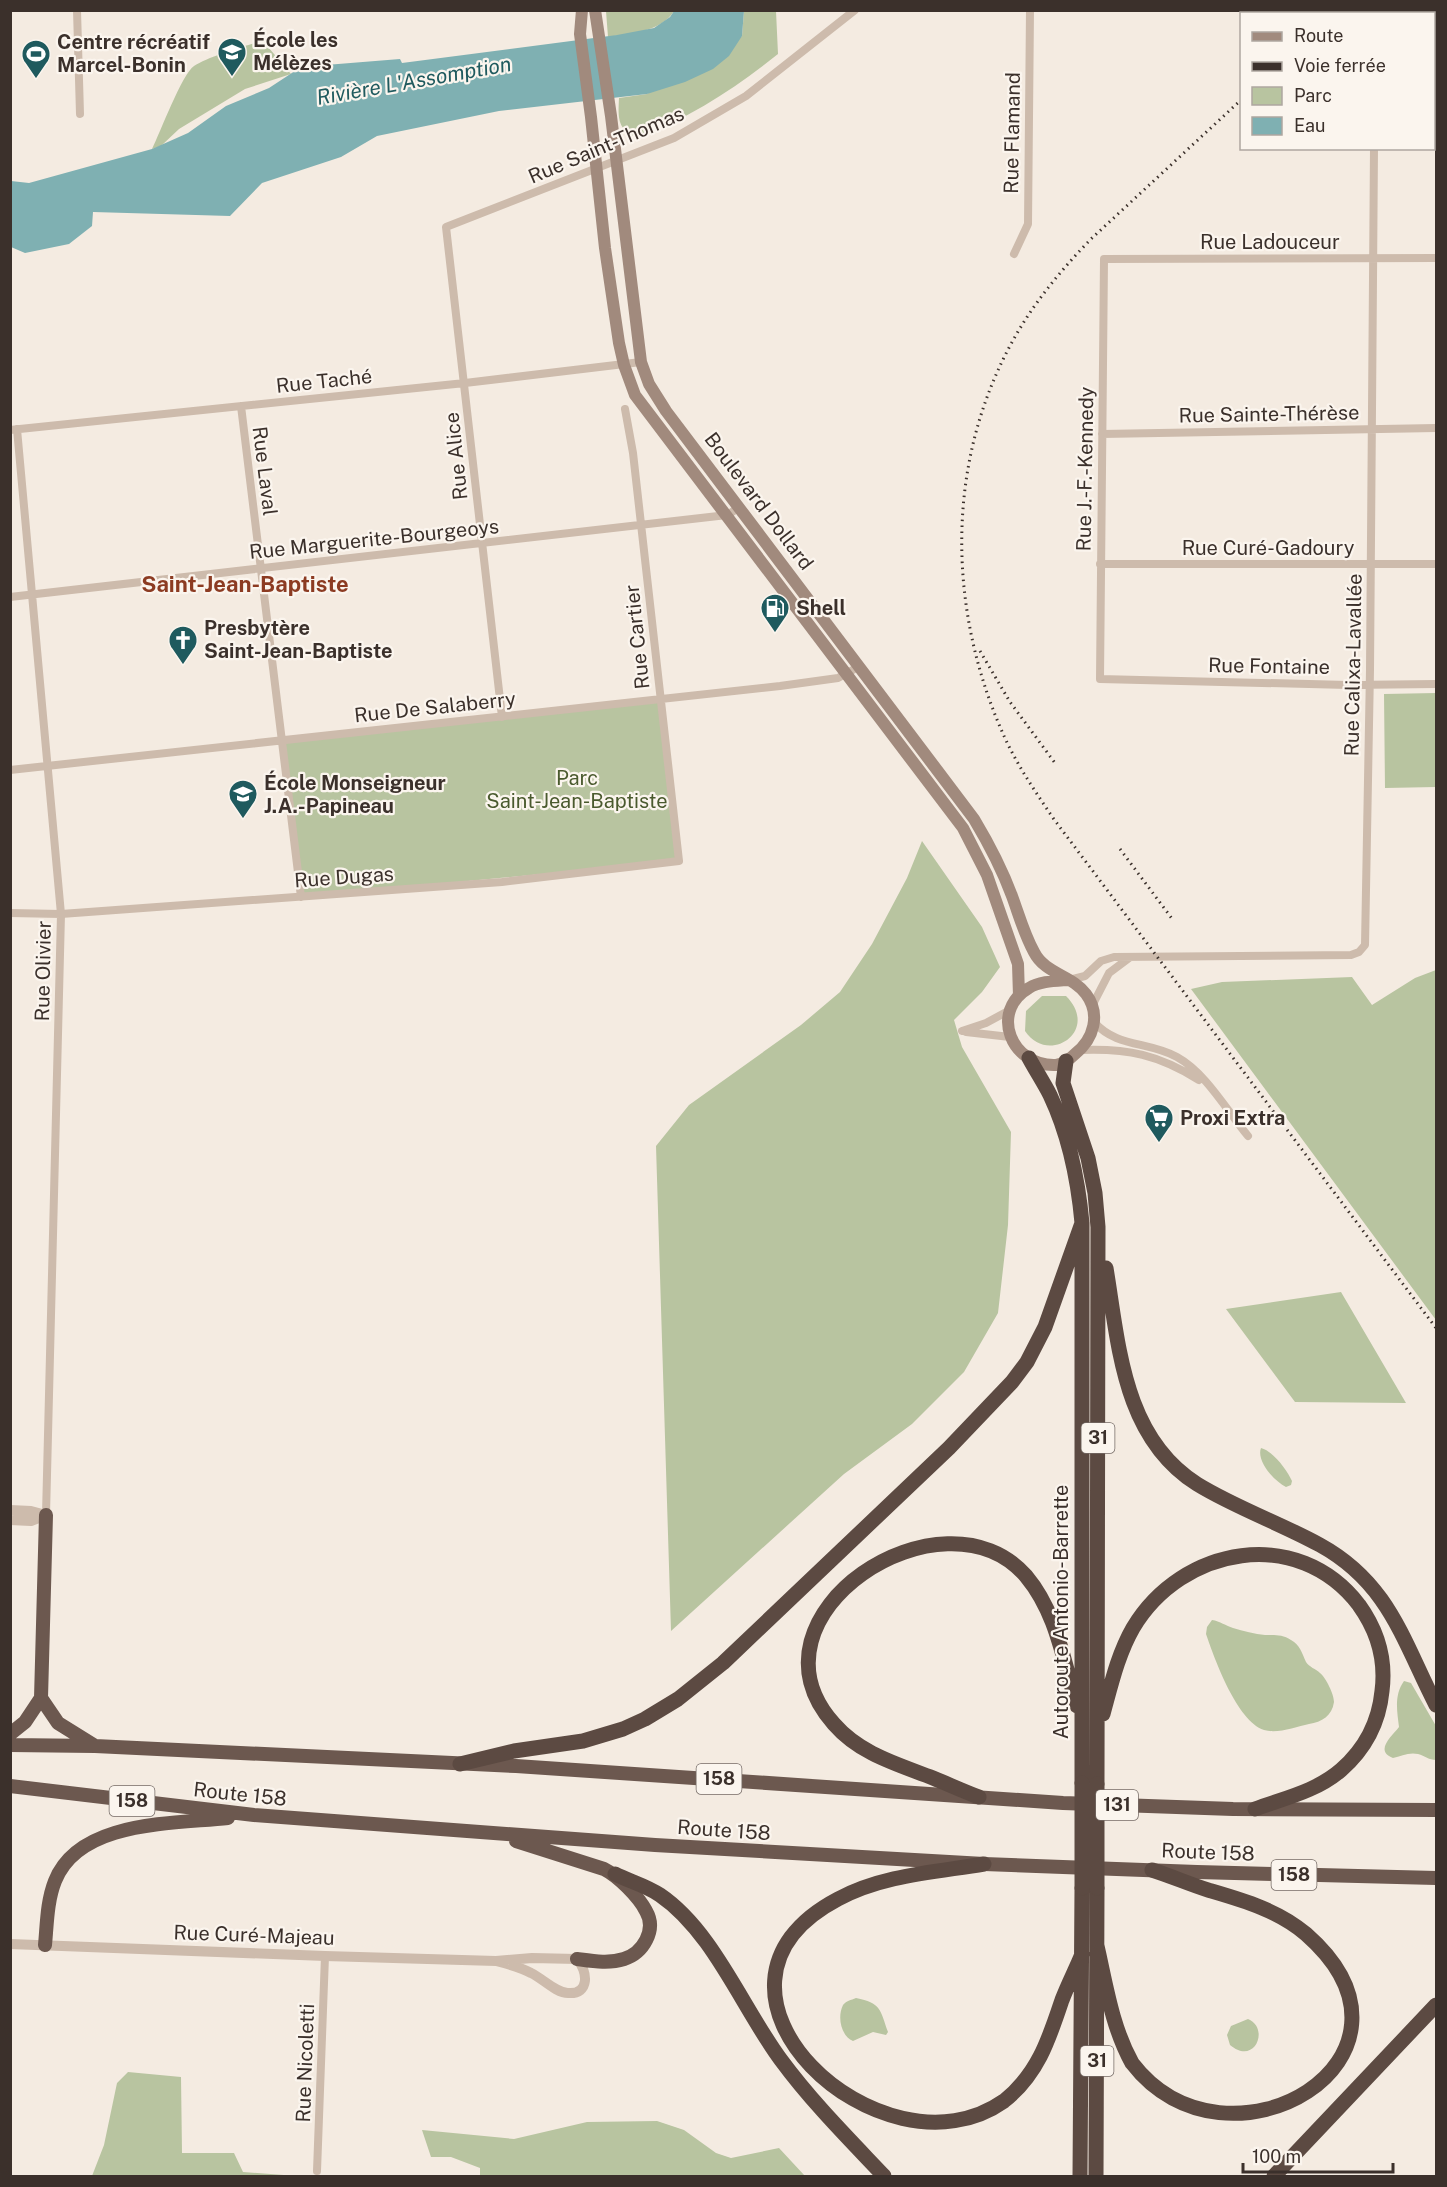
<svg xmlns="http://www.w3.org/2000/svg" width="1447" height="2187" font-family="'Public Sans',sans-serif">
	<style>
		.green { fill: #b8c4a0 }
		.water { fill: #7fb0b2 }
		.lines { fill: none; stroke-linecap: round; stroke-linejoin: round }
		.minor { stroke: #cdbbac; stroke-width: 8 }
		.tertiary { stroke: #cdbbac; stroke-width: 10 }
		.secondary { stroke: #a18a7d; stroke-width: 12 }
		.trunk { stroke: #6c584f; stroke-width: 14 }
		.motorway { stroke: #5c4a42; stroke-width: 15 }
		.rail { stroke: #3b302b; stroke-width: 3; stroke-dasharray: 1.5 4.5; stroke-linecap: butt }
		.motorway-bridge { stroke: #5c4a42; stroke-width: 15 }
		.labels { text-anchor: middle; stroke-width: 4.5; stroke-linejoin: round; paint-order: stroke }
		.shield { fill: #fbf5ee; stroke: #756b66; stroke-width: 1.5 }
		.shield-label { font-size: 18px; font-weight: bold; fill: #3b302b }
		.poi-label { font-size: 20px; font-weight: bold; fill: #3b302b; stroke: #fbf5ee; text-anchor: start }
		.street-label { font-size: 20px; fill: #3b302b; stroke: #fbf5ee }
		.park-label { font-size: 20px; fill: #4a5a2e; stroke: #fbf5ee }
		.water-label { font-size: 21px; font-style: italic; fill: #1f5a5e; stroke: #fbf5ee }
		.quarter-label { font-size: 22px; font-weight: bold; fill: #8c3b22; stroke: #fbf5ee }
	</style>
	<rect width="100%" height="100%" fill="#f4ebe1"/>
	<path class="green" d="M606 11H674C661 32 631 33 608 37Z
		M744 11H776L778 54C734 89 691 117 638 138 617 130 618 118 619 98L647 94 742 36Z
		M263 41 291 74 245 89 179 129 161 146 152 149C160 133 182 74 194 66 208 57 246 45 263 41Z
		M1436 693V787L1385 788 1384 694Z
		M660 699 679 861 301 897 282 740Z
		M922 841 982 927 1000 967 982 992 954 1020 962 1047 1011 1132 1008 1225 998 1313 964 1372 912 1424 844 1474 671 1631 656 1146 689 1105 801 1025 840 992 872 944 907 878Z
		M1436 970V1320L1191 989 1222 982 1352 977 1372 1005 1415 978Z
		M1042 996H1066C1101 1031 1048 1066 1025 1031L1026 1011Z
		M1341 1292 1406 1403 1295 1402 1226 1309Z
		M1261 1448C1273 1451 1287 1470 1292 1481L1291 1485 1286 1487C1274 1481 1256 1461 1261 1448Z
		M1212 1620C1220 1621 1226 1626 1233 1628 1243 1631 1255 1634 1265 1635 1274 1635 1282 1634 1291 1640 1300 1645 1302 1653 1306 1662 1309 1667 1316 1669 1320 1673 1326 1678 1334 1694 1334 1702 1332 1716 1322 1722 1309 1724 1296 1727 1277 1734 1264 1730 1237 1721 1215 1660 1206 1634L1207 1627Z
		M1404 1681 1411 1683 1436 1726V1760C1429 1760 1425 1756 1418 1754 1409 1752 1401 1756 1393 1758 1374 1751 1392 1736 1399 1727 1397 1711 1394 1695 1404 1681Z
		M856 1998C881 2003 880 2009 888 2032L886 2035 873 2032 853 2041C841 2036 837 2017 843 2005 846 2001 851 2000 856 1998Z
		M1248 2019C1270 2028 1255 2066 1230 2045L1227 2035 1231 2026Z
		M128 2072 181 2077 182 2153H234L243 2172 297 2176H92L104 2145 117 2083Z
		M657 2121 684 2130 716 2153 731 2158 779 2148 805 2176H480V2168L451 2157H431L422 2130 514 2139 587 2122Z"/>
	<path class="water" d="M674 11H744L742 36 729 56 713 69 685 82 647 94 499 111 377 136 341 157 262 183 230 216 93 212 92 226 69 244 25 253 11 247V181L29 183 152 149 188 133 226 106 269 88 301 67 400 59 402 63 617 35 654 28 670 17Z"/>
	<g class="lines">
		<path class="minor" d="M77 10 80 114
			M1375 14V10
			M1434 121H1436
			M1014 254 1028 224 1030 10
			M1436 258 1104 259 1100 679 1348 685 1436 684
			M241 406 301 897
			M17 429 61 914 46 1515
			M10 430 465 383 641 362
			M1102 434 1436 428
			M1100 564H1436
			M10 597 727 515 740 507
			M502 717 446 227 674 138 746 96 855 10
			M10 770 780 686 838 678 860 666
			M10 913 61 914 502 882 679 861 633 453 625 409
			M1069 980 1085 976 1101 961 1114 957 1351 955 1359 952 1365 945 1370 670 1374 148
			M1092 1006 1109 973 1129 958
			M1094 1022C1117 1048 1148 1041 1177 1057 1206 1073 1227 1111 1248 1136
			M962 1031 986 1023 1010 1010
			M966 1032 1010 1037
			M1080 1050C1128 1048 1159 1055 1199 1080
			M317 2171 325 1956"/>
		<path class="tertiary" d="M10 1510 31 1511 46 1515
			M10 1520 31 1521 46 1515
			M10 1944 325 1956 496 1961 532 1958 577 1959C588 1971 590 1995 568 1993 556 1993 542 1978 531 1973 520 1967 508 1964 496 1961"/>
		<path class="secondary" d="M582 10 580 34 591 117 605 248 619 343 624 365 635 395 963 828 987 875 1018 964 1019 996
			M595 10 611 116 641 362 649 384 666 411 974 819C989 844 1002 869 1012 896 1019 915 1024 934 1034 952 1045 974 1072 975 1086 994 1101 1014 1094 1039 1075 1054 1070 1059 1063 1064 1056 1065 1011 1067 989 1011 1029 988 1040 981 1056 981 1069 980"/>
		<path class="trunk" d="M41 1698 58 1723 95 1746
			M10 1734 25 1722 41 1698 46 1515
			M10 1745 95 1746 516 1766 1063 1803 1233 1809 1436 1810
			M10 1786 254 1815 655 1845 984 1864 1197 1872 1436 1878
			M516 1841 604 1869C618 1876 639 1897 646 1911 657 1930 643 1953 624 1959 609 1964 592 1961 577 1959
			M45 1945C47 1924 47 1901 55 1881 79 1820 174 1824 228 1818"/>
		<path class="motorway" d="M1029 1058C1036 1071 1044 1083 1050 1095 1069 1135 1078 1179 1082 1223V1783
			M1066 1061 1063 1083 1088 1158 1095 1193 1098 1227 1097 1784
			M1106 1268C1119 1346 1123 1437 1197 1484 1236 1508 1280 1523 1320 1545 1389 1583 1403 1641 1436 1705
			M1103 1714C1111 1685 1118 1654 1133 1628 1182 1546 1298 1525 1359 1605 1377 1630 1386 1660 1382 1691 1379 1722 1365 1749 1341 1770 1317 1791 1285 1798 1255 1809
			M460 1764 514 1751 583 1741 623 1729 645 1719 678 1699 723 1663 949 1448 1012 1382 1027 1362 1045 1327 1082 1223
			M979 1797C963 1791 948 1784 933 1778 897 1764 860 1754 834 1724 736 1615 944 1481 1026 1576 1057 1613 1063 1660 1077 1706
			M984 1864C936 1872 882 1875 838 1899 667 1989 882 2187 1004 2101 1038 2074 1049 2039 1062 2000 1068 1984 1076 1969 1082 1954
			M615 1874C629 1881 647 1886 660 1895 713 1931 743 2009 781 2060 812 2102 849 2139 884 2176
			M1097 1946C1106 1985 1112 2027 1132 2063 1227 2187 1447 2058 1306 1934 1278 1910 1242 1900 1208 1890 1189 1884 1171 1876 1152 1870
			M1080 2176 1082 1888
			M1096 2176 1097 1888
			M1274 2176 1436 2005"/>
		<path class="rail" d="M1335 14 1338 10
			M1242 99 1091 239C1060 271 1032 305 1011 344 945 466 948 611 1004 736 1017 765 1035 791 1053 818L1436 1328
			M980 651 1010 702 1055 763
			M1120 849 1173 920"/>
		<path class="motorway-bridge" d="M1082 1783V1888
			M1097 1784V1888"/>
	</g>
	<defs>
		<g id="school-pin" transform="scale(1.5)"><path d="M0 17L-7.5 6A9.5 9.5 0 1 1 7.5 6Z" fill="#1f5a5e" stroke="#fbf5ee"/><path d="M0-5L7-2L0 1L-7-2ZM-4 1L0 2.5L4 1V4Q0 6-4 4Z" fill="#fff"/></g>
		<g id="stadium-pin" transform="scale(1.5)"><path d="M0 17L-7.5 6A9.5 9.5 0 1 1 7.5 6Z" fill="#1f5a5e" stroke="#fbf5ee"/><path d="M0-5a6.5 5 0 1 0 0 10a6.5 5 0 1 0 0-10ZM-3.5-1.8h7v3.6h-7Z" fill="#fff"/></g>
		<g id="fuel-pin" transform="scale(1.5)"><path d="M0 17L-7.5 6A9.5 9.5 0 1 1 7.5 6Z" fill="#1f5a5e" stroke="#fbf5ee"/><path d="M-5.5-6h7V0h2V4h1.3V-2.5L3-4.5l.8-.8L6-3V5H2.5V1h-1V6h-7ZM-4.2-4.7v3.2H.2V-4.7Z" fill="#fff"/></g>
		<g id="church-pin" transform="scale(1.5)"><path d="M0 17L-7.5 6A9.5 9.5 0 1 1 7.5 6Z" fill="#1f5a5e" stroke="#fbf5ee"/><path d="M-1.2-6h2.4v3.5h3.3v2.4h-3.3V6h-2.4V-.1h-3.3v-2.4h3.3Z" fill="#fff"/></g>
		<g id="supermarket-pin" transform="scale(1.5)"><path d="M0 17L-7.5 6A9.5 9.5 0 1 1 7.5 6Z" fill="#1f5a5e" stroke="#fbf5ee"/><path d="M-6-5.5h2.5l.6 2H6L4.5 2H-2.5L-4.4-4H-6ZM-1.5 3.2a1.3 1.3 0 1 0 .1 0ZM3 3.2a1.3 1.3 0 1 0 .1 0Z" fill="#fff"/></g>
	</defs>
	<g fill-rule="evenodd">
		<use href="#school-pin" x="232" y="52"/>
		<use href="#stadium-pin" x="36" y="54"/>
		<use href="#fuel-pin" x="775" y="608"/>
		<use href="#church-pin" x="183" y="640"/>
		<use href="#school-pin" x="243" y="794"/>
		<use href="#supermarket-pin" x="1159" y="1118"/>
	</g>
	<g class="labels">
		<g class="shield">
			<rect x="1081.5" y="1423" width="33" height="30" rx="4.5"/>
			<rect x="696.5" y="1764" width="45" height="30" rx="4.5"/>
			<rect x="109.5" y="1786" width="45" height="30" rx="4.5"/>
			<rect x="1096" y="1790" width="42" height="30" rx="4.5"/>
			<rect x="1271.5" y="1860" width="45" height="30" rx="4.5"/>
			<rect x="1080.5" y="2046" width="33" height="30" rx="4.5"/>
		</g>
		<g class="shield-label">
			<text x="1098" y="1444">31</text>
			<text x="719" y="1785">158</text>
			<text x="132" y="1807">158</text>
			<text x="1117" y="1811">131</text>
			<text x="1294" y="1881">158</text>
			<text x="1097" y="2067">31</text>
		</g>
		<g class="poi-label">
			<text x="253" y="47">École les<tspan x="253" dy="23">Mélèzes</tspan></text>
			<text x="57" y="49">Centre récréatif<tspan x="57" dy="23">Marcel-Bonin</tspan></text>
			<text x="796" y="615">Shell</text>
			<text x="204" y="635">Presbytère<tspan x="204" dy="23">Saint-Jean-Baptiste</tspan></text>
			<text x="264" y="790">École Monseigneur<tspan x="264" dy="23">J.A.-Papineau</tspan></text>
			<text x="1180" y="1125">Proxi Extra</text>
		</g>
		<g class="street-label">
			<text transform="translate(1012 133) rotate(-89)" y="7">Rue Flamand</text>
			<text transform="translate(606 145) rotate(-23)" y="7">Rue Saint-Thomas</text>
			<text x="1270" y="249">Rue Ladouceur</text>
			<text transform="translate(324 381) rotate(-6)" y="7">Rue Taché</text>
			<text transform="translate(1269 414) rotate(-1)" y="7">Rue Sainte-Thérèse</text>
			<text transform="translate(456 456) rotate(-96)" y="7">Rue Alice</text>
			<text transform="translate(1085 469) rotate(-89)" y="7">Rue J.-F.-Kennedy</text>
			<text transform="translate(265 471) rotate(83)" y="7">Rue Laval</text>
			<text transform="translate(759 501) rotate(53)" y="7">Boulevard Dollard</text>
			<text transform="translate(374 539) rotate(-6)" y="7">Rue Marguerite-Bourgeoys</text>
			<text x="1268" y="555">Rue Curé-Gadoury</text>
			<text transform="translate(637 637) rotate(-96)" y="7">Rue Cartier</text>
			<text transform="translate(1353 665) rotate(-89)" y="7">Rue Calixa-Lavallée</text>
			<text transform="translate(1269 666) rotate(1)" y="7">Rue Fontaine</text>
			<text transform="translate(435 707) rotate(-6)" y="7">Rue De Salaberry</text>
			<text transform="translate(344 877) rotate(-4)" y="7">Rue Dugas</text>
			<text transform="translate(43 971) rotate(-89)" y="7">Rue Olivier</text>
			<text transform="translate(1061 1612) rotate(-90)" y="7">Autoroute Antonio-Barrette</text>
			<text transform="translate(240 1794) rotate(6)" y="7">Route 158</text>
			<text transform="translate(724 1830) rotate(4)" y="7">Route 158</text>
			<text transform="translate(1208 1852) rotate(2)" y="7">Route 158</text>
			<text transform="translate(254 1935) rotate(2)" y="7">Rue Curé-Majeau</text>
			<text transform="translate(305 2063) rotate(-88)" y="7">Rue Nicoletti</text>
		</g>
		<g class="park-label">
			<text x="577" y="785">Parc<tspan x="577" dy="23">Saint-Jean-Baptiste</tspan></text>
		</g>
		<g class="water-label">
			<text transform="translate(414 81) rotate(-10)" y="7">Rivière L'Assomption</text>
		</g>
		<g class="quarter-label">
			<text x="245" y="592">Saint-Jean-Baptiste</text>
		</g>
	</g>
	<rect width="1447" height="2187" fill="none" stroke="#3b302b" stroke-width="24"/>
	<rect x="1240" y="12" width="195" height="138" fill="#fbf5ee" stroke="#aea6a0" stroke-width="1.5"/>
	<rect x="1252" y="32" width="30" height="9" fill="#a18a7d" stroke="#aea6a0" stroke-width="1.5"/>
	<text x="1294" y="42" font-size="18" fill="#3b302b">Route</text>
	<rect x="1252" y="62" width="30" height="9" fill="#3b302b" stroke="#aea6a0" stroke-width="1.5"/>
	<text x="1294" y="72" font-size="18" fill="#3b302b">Voie ferrée</text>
	<rect x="1252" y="87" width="30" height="18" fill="#b8c4a0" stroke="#aea6a0" stroke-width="1.5"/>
	<text x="1294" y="102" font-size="18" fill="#3b302b">Parc</text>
	<rect x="1252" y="117" width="30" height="18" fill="#7fb0b2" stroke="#aea6a0" stroke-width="1.5"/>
	<text x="1294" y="132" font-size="18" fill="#3b302b">Eau</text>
	<path d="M1243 2163v9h150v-9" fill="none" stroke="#3b302b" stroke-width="3"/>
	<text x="1252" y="2163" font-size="18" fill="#3b302b" stroke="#fbf5ee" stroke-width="4.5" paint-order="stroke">100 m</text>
</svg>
